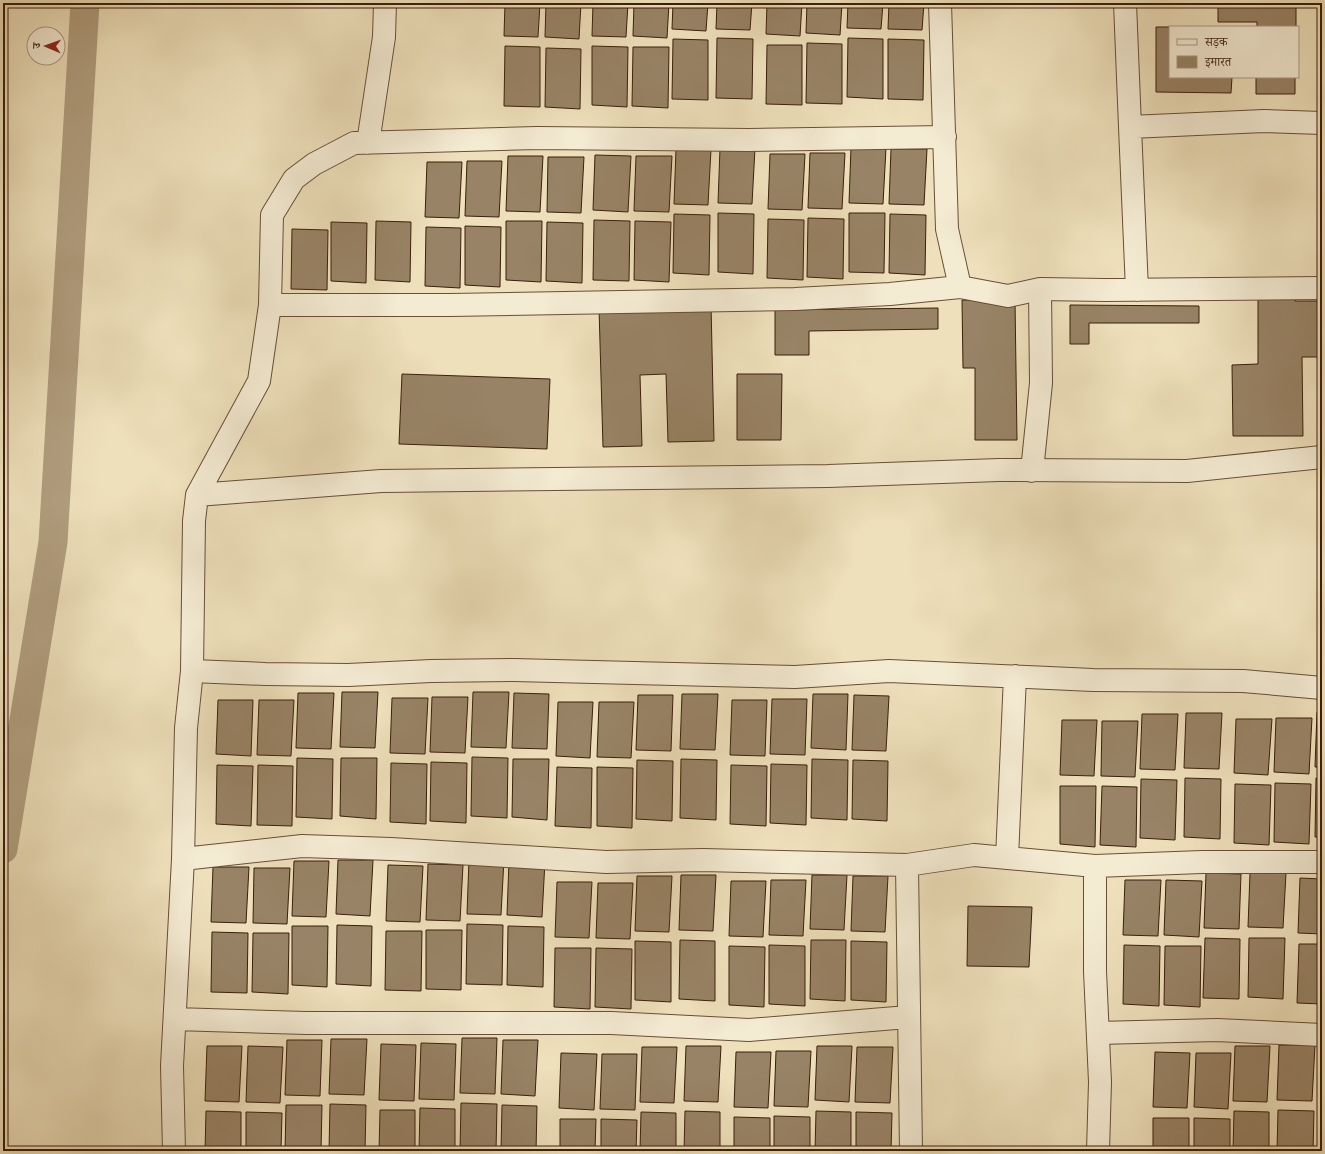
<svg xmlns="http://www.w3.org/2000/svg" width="1325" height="1154" font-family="Cardo,'Noto Serif Devanagari',serif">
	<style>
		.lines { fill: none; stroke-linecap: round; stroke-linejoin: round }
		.canal { stroke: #b19e7f; stroke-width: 29 }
		.building { fill: #988366; stroke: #3b1f0a }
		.minor-casing { stroke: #684f36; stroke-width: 24 }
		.minor { stroke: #f4ebd3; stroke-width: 22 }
	</style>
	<rect width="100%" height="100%" fill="#eee0bb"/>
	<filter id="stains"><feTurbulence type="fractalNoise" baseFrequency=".005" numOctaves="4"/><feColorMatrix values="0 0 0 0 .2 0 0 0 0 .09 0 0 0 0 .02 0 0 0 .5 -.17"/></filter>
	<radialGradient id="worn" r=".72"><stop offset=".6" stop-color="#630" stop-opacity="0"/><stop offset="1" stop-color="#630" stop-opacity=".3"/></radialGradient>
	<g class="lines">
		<path class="canal" d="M3 849 53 542 85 3"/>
	</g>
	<path class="building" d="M505 3H540L538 37 504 36Z
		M546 3H581L579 39 545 37Z
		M593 3H628L626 37 592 36Z
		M634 3H669L667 38 633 36Z
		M673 3H708L706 31 672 29Z
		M717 3H752L750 30 716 29Z
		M767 3H802L800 36 766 34Z
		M807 3H842L840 35 806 33Z
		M848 3H883L881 29 847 28Z
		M889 3H924L922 30 888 29Z
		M1218 3H1296V27H1257V22H1218Z
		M1156 27H1209H1170V77H1232L1231 93 1156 92Z
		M717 38 753 39 752 99 716 98Z
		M848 38 883 39V99L847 97Z
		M673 39 708 40V100L672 99Z
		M888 39 924 40 923 100 888 99Z
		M807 43 842 44V104L806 103Z
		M767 45H802V105L766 104Z
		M505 46 540 47V107L504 106Z
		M592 46 628 47 627 107 592 105Z
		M633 47H669L668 108 632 106Z
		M546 48 581 49 580 109 545 107Z
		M1256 77H1295V94H1256Z
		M851 147 886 148 883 204 849 203Z
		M720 148H755L752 204 718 203Z
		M676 149H711L708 205 674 204Z
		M891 149H927L924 205 889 204Z
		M810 153H845L842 209 808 208Z
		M770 154H805L802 210 768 209Z
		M595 155 631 156 628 212 593 210Z
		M508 156H543L540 212 506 211Z
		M636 156H672L669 212 634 211Z
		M548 157H584L581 213 547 212Z
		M467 161H502L499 217 465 216Z
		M427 162H462L459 218 425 217Z
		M718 213 754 214 753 274 718 272Z
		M849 213H885L884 273 849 272Z
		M674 214 710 215 709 275 673 273Z
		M890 214 926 215 925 275 889 273Z
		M808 218 844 219 843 279 807 277Z
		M768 219 804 220 803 280 767 278Z
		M594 220 630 221 629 281 593 280Z
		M376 221 411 222 410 282 375 280Z
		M506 221H542L541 282 506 280Z
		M635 221 671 222 669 282 634 280Z
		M331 222 367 223 366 283 331 281Z
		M547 222 583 223 582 283 546 281Z
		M465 226 501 227 500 287 465 285Z
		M426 227 461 228 460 288 425 286Z
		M292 229 328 230 327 290 291 289Z
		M1295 292V301H1322V357H1302L1303 436H1233L1232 365 1258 364V293Z
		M962 300H1015L1017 440H975V368H963Z
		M711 304 714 441 668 442 666 374 640 375 642 446 603 447 599 308Z
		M1070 305 1199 306V323H1089V344H1070Z
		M938 308V329L809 331V355H775V310Z
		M402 374 550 379 547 449 399 444Z
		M737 374H782L781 440H737Z
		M342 692H378L375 748 340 747Z
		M473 692H509L506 748 471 747Z
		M298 693H334L331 749 296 748Z
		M514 693 549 694 547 749 512 748Z
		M682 694H718L715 750 680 749Z
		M813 694H848L846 750 811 748Z
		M638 695H673L671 751 636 750Z
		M854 695 889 696 886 751 852 750Z
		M432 697H468L465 753 430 752Z
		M392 698H428L425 754 390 753Z
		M772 699H807L805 755 770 754Z
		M218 700H253L251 756 216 754Z
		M259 700H294L291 756 257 755Z
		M732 700H767L765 756 730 755Z
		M558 702H593L590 758 556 756Z
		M599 702H634L631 758 597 757Z
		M1317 712H1322V767H1315Z
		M1186 713H1222L1219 769 1184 768Z
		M1142 714H1178L1175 770 1140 769Z
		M1276 718H1312L1309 774 1274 772Z
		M1236 719H1272L1268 775 1234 773Z
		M1062 720H1097L1094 776 1060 775Z
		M1102 721H1138L1135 777 1101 776Z
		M472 757 508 758 507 818 471 816Z
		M297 758 333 759 332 819 296 817Z
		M341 758H377L376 819 340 816Z
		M513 759H549L547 820 512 817Z
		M681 759 717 760 716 820 680 818Z
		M812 759 848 760 847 820 811 818Z
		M637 760 673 761 672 821 636 819Z
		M853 760 888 761 887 821 852 819Z
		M431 762 467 763 466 823 430 821Z
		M391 763 427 764 426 824 390 822Z
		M771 764 807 765 806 825 770 823Z
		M217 765 253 766 251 826 216 824Z
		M258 765 293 766 292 826 257 825Z
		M731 765 767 766 766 826 730 824Z
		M557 767 592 768 591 828 555 826Z
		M597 767 633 768 632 828 597 826Z
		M1185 778 1221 779 1220 839 1184 837Z
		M1316 778H1322V837H1315Z
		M1141 779 1177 780 1175 840 1140 838Z
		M1275 783 1311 784 1309 844 1274 842Z
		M1235 784 1271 785 1269 845 1234 843Z
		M1060 786H1096L1095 847 1060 844Z
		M1102 786 1137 787 1136 847 1100 845Z
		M469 859H504L501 915 467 914Z
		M338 860H373L370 916 336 914Z
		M294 861H329L326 917 292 916Z
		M509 861H545L542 917 507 915Z
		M428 864 463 865 460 921 426 920Z
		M388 865 423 866 420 922 386 921Z
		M213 867H249L246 923 211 922Z
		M254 868H290L287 924 253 923Z
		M1206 873 1241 874 1239 929 1204 928Z
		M1250 873H1286L1283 928 1248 927Z
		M681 875H716L713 931 679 930Z
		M812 875H847L844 930 810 929Z
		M637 876H672L669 932 635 931Z
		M853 876H888L885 932 851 931Z
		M1300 878 1322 879V934L1298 933Z
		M771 880H806L803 936 769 935Z
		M1125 880H1161L1158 936 1123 935Z
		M1166 880 1202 881 1199 937 1164 935Z
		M731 881H766L763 937 729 936Z
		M557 882H592L589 938 555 937Z
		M598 883H633L630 939 596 938Z
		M968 906 1032 907 1029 967 967 966Z
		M467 924 503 925 502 985 466 984Z
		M337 925 372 926 371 986 336 984Z
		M292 926H328L327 987 292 985Z
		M508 926 544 927 543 987 507 985Z
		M426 930H462L461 990 426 989Z
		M386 931H422L421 991 385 990Z
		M212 932 248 933 247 993 211 992Z
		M253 933H289L288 994 252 992Z
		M1205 938 1240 939 1239 999 1203 998Z
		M1249 938H1285L1283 999 1248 997Z
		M680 940 715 941V1001L679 999Z
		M811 940H846L845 1001 810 999Z
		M635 941 671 942V1002L635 1000Z
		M851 941 887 942 886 1002 851 1000Z
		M1299 944H1322V1004L1297 1003Z
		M769 945 805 946V1006L769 1004Z
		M1124 945 1160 946 1159 1006 1123 1004Z
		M729 946 765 947 764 1007 729 1005Z
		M1165 946H1201L1200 1007 1164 1005Z
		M555 948H591L590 1009 554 1007Z
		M596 948 632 949 631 1009 595 1007Z
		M462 1038H497L495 1094 460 1093Z
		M331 1039H367L364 1095 329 1094Z
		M287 1040H322L320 1096 285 1095Z
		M503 1040H538L535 1096 501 1094Z
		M421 1043 456 1044 454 1100 419 1099Z
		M381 1044 416 1045 414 1101 379 1100Z
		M1279 1045H1315L1312 1101 1277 1100Z
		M207 1046H242L239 1102 205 1101Z
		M248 1046 283 1047 280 1103 246 1102Z
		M686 1046H721L718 1102 684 1101Z
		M817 1046H852L849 1102 815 1100Z
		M1235 1046H1270L1267 1102 1233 1101Z
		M642 1047H677L674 1103 640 1102Z
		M857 1047H893L890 1103 855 1102Z
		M776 1051H811L808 1107 774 1106Z
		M736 1052H771L768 1108 734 1107Z
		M1155 1052 1190 1053 1187 1108 1153 1107Z
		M561 1053 597 1054 594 1110 559 1108Z
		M1196 1053H1231L1228 1109 1194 1107Z
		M602 1054H637L635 1110 600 1109Z
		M461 1103 497 1104 496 1151H460Z
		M330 1104 366 1105 365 1151H329Z
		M286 1105H322L321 1151H285Z
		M502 1105 537 1106 536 1151H501Z
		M420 1108 455 1109V1151H419Z
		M380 1110H415V1151H379Z
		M1278 1110 1314 1111 1313 1151H1277Z
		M206 1111 241 1112V1151H205Z
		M685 1111 720 1112V1151H684Z
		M816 1111 851 1112V1151H815Z
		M1234 1111 1269 1112V1151H1233Z
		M246 1112 282 1113 281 1151H246Z
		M641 1112 676 1113V1151H640Z
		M856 1112 892 1113 891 1151H856Z
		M774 1116 810 1117V1151H774Z
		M734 1117 770 1118V1151H734Z
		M1153 1118H1189V1151H1153Z
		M1194 1118 1230 1119V1151H1194Z
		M560 1119H596L595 1151H560Z
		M601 1119 637 1120 636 1151H601Z"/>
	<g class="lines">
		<g class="minor-casing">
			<path id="minor" d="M940 3 947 229 960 287
				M1125 3 1130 127
				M945 137 749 140 537 138 354 143 314 164 294 179 272 215 270 305H450L795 299 890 294 960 287 1008 296 1040 289 1105 290 1322 288
				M368 143 384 37 385 3
				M1137 290 1130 127 1264 121 1322 123
				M1032 471 1041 383 1040 289
				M197 495 259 381 270 305
				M192 671 194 521 197 495 381 481 828 476 999 470 1187 471 1322 457
				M1007 858 1015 676
				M183 859 302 846 391 849 606 862 703 860 907 865
				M1095 866 1202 862H1322
				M175 1019 306 1023H611L749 1030 908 1017
				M1098 1033 1217 1030 1322 1035
				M174 1151 172 1066 183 859 186 728 192 671 265 674 348 675 431 671 514 670 795 677 889 671 1093 680 1243 681 1322 688
				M911 1151 907 865 974 855 1095 866V971L1100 1082 1098 1151"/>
		</g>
		<use href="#minor" class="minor"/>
	</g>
	<rect width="1325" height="1154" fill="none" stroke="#eee0bb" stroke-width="16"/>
	<rect x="4" y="4" width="1317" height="1146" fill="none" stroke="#3b1f0a" stroke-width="2"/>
	<rect x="8" y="8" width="1309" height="1138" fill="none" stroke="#3b1f0a"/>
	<rect x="1169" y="26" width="130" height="52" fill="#f4ebd3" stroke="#aa9983"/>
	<rect x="1177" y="39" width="20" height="6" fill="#f4ebd3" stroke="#aa9983"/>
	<text x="1205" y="46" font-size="12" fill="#3b1f0a">सड़क</text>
	<rect x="1177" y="56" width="20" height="12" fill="#988366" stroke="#aa9983"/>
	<text x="1205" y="66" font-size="12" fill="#3b1f0a">इमारत</text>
	<g transform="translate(46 46) rotate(272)"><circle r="19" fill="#f4ebd3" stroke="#aa9983"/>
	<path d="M0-3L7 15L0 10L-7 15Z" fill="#8f2418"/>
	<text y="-6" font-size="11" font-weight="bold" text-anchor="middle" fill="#3b1f0a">उ</text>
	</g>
	<rect width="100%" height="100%" filter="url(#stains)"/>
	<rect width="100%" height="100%" fill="url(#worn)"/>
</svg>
